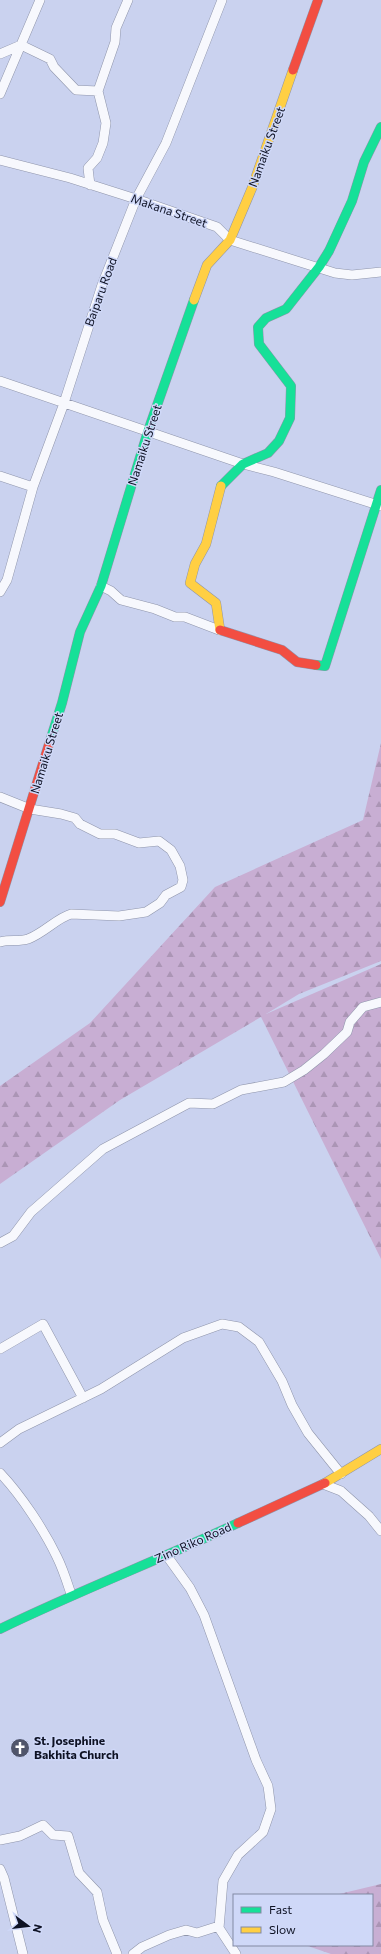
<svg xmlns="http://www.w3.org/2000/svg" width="381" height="1954" font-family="Commissioner,sans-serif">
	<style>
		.forest { fill: url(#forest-firs) }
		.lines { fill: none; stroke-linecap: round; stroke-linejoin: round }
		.street-casing { stroke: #8f95ab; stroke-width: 10 }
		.fast-casing { stroke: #8f95ab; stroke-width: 10 }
		.slow-casing { stroke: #8f95ab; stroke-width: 10 }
		.jam-casing { stroke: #8f95ab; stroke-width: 10 }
		.street { stroke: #f7f8fd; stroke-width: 9 }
		.fast { stroke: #16e098; stroke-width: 9 }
		.slow { stroke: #ffcf43; stroke-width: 9 }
		.jam { stroke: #f24e42; stroke-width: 9 }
		.labels { text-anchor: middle; stroke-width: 3; stroke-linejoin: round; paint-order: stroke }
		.street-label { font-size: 12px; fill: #0e1224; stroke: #cfd8f8 }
		.poi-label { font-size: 12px; font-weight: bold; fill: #0e1224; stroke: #cfd8f8; text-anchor: start }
	</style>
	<defs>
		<pattern id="forest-firs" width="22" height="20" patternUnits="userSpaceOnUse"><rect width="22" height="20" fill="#c8aed3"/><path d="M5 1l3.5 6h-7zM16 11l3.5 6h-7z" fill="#ab95b5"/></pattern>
	</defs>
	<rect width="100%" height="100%" fill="#cad2ef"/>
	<path class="forest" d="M381 743V961L299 994 266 1014 381 964V1259L261 1017 120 1100 0 1184V1086L90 1023 215 887 363 820Z
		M381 1884V1954H331L305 1945H372V1895H335Z"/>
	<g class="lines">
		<g class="street-casing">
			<path id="street" d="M0 54 21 45 50 59 54 67 76 90 98 91
				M0 94 40 0
				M0 160 70 178 136 199 217 227 230 240 335 273 352 275 381 272
				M90 185 88 168 97 158 103 143 106 123 98 91 115 42 116 28 128 0
				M0 381 243 464 274 472 381 506
				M0 476 33 487
				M101 586 111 591 121 600 155 609 175 617H185L219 630
				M0 592 7 580 33 487 63 406 102 285 136 199 166 143 222 0
				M0 797 30 809 61 814 75 818 80 824 100 834H115L139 843 159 841 171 850 180 866 183 880 181 887 166 895 160 903 146 912 119 916 71 914C57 918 44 933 28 939 19 942 9 939 0 942
				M0 1243 13 1236 31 1212 103 1149 189 1103 213 1104 241 1090 284 1082 304 1070 324 1054 347 1032 350 1022 363 1007 381 1002
				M0 1349 43 1324 83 1398
				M0 1443 19 1429 101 1389 183 1338 222 1324 239 1327 259 1342 282 1381 292 1405 308 1433 341 1474
				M0 1473C21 1495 44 1530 57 1557 63 1569 67 1582 71 1594
				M323 1484 341 1491 369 1516 381 1531
				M167 1556 190 1588 204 1615 256 1760 268 1786 271 1809 263 1832 238 1855 223 1881 219 1928 236 1954
				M0 1840 20 1836 43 1825 53 1835 68 1836 79 1873 97 1892 103 1920 117 1954
				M0 1869 4 1878 23 1954
				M133 1954 142 1947 169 1935 186 1930 197 1933 219 1926"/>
		</g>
		<g class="fast-casing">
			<path id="fast" d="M221 486 243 464 268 453 279 441 290 418 291 386 259 344 258 327 266 318 286 309 319 267 329 251 352 201 364 162 381 127
				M316 665 325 666 381 490
				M49 744 62 703 80 632 101 586 148 431 194 300
				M0 1629C78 1591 159 1560 238 1523"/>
		</g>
		<g class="slow-casing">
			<path id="slow" d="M194 300 207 265 230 240 252 188 293 70
				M220 630 216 603 190 583 195 564 206 544 221 486
				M325 1483 381 1449"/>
		</g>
		<g class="jam-casing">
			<path id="jam" d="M293 70 318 0
				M220 630 282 650 297 662 316 665
				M0 902 49 744
				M238 1523 325 1483"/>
		</g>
		<use href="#street" class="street"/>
		<use href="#fast" class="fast"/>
		<use href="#slow" class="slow"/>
		<use href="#jam" class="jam"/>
	</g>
	<defs>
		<g id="church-disc" transform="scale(1)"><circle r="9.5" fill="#50556b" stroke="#cfd8f8"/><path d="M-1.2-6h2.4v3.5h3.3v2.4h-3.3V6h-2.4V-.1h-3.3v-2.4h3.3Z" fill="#fff"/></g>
	</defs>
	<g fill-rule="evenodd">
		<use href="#church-disc" x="20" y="1748"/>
	</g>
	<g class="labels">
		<g class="street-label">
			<text transform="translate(267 147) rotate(-70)" y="4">Namaiku Street</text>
			<text transform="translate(169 211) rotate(19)" y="4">Makana Street</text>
			<text transform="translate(101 292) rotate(-70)" y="4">Baiparu Road</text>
			<text transform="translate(145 445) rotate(-72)" y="4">Namaiku Street</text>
			<text transform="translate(47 753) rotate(-73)" y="4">Namaiku Street</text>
			<text transform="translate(193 1543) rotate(-24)" y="4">Zino Riko Road</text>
		</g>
		<g class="poi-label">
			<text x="34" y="1745">St. Josephine<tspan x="34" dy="14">Bakhita Church</tspan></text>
		</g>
	</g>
	<rect x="233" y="1894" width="140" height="52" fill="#cfd8f8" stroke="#8289a3"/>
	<rect x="241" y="1907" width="20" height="6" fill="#16e098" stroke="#8289a3"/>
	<text x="269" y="1914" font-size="12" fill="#0e1224">Fast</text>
	<rect x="241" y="1927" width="20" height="6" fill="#ffcf43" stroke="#8289a3"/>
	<text x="269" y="1934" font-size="12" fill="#0e1224">Slow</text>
	<g transform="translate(28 1926) rotate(105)" stroke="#cfd8f8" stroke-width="3" paint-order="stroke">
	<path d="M0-3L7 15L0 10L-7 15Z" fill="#0e1224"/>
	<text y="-6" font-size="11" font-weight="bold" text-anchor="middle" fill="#0e1224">N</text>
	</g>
</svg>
